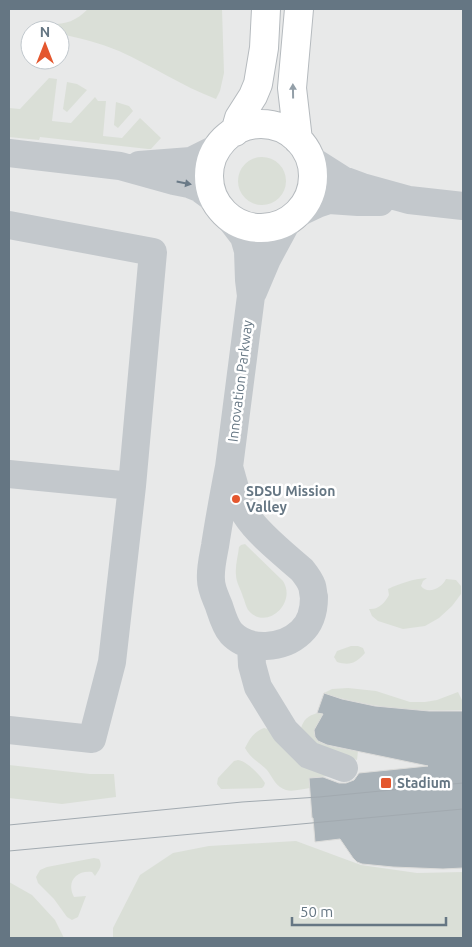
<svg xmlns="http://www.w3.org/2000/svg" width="472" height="947" font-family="Ubuntu,sans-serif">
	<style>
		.built { fill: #e8e9e9; fill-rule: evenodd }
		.green { fill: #dadfd7 }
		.building { fill: #aab3b9; stroke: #dcdcda }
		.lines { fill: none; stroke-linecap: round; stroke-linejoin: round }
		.major-casing { stroke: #b5babe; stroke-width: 30 }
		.minor { stroke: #c3c8cc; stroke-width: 28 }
		.major { stroke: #fff; stroke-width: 28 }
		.tram { stroke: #a2aab0; stroke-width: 1 }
		.oneway { fill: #939fa8 }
		.oneway2 { fill: #6a7a87 }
		.poi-dot { fill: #e4572e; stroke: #fff; stroke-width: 2 }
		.labels { text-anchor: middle; stroke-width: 5; stroke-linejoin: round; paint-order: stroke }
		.street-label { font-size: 14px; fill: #657683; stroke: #fff }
		.poi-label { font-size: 14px; font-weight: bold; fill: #657683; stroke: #fff; text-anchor: start }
	</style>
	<rect width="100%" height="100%" fill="#fafaf8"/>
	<path class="built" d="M9 9H463V938H9ZM30 30H60V60H30Z"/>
	<path class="green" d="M88 9H222L224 73 220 91 216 99C182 86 152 66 119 51 100 43 80 38 60 34V30H43V24C63 25 74 23 88 9Z
		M49 78 57 79 52 121 71 123 95 97 98 101H106L103 136 122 138 140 118 161 138 151 149H148L40 137 39 140 9 137V108L20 109Z
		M67 82 77 84 87 90 67 112 63 109Z
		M116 102 129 106 133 111 118 128 114 125Z
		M238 181a24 24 0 1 1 48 0a24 24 0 1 1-48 0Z
		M245 544 283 581C297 603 267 631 249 611 246 608 245 601 243 597 241 590 236 582 236 575 235 566 238 556 239 547L241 545Z
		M427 578 423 581 421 586C428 595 442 588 446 579L456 580 461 586V594L452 606 439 618 425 626 403 629 378 621 372 616 369 609C378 610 385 603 389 595L388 589C401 583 413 579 427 578Z
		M351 646H358L363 648 365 653C356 663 350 666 337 662L334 657 337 651Z
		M348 688 376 691 410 702H425L437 700 458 692 463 702V710C416 712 369 708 324 693L332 689Z
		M317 713 338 718 314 730C315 733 314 736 316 738 321 747 348 749 358 751L357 760 320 749 301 728C304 719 308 716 317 713Z
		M264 728 271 730 339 775 309 778 310 788C303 789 292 792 286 790 276 787 273 778 267 770 259 762 250 758 245 748 250 738 254 732 264 728Z
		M238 760C247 761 260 775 265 783L264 786 262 788 221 789 217 784 218 778 234 761Z
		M9 765 90 774H114L116 797 62 804 9 798Z
		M296 841 361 865 417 873 463 872V938H113V928L140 875 173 853 209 846Z
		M94 858 99 859C103 866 99 870 95 876L92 872C76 870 66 882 74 897L86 896 78 917 72 920 67 917 54 899 38 883 36 877 40 870 47 867Z
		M9 882 32 895 55 920 64 938H9Z"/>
	<path class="building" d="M324 693 342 699 375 706 429 711H463V868L443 869 393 867 362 864 357 862 353 858 340 839 315 842 313 818H312L309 778 323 777 339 783H346L354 780 359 773 428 766 327 745 318 741 315 737 314 730 323 714 317 713Z"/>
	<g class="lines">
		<g class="major-casing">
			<path id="major" d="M209 176a52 52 0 1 1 104 0a52 52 0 1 1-104 0Z
				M235 132 239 118 253 96 258 84 264 48 266 9
				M298 140 292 88 299 9"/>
		</g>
		<path class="minor" d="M9 153 120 166 174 181 189 184 199 188 214 199 215 201
			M310 159 343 180 362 187 409 200 463 206
			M139 165 191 161 219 147
			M298 213 317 204 329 200 358 202H380
			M228 216 244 237 248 251 249 280 251 296 229 467
			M9 225 153 252 132 486 112 662 92 739 9 730
			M253 292 267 259 288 220
			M229 467C234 483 237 501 246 515 258 534 285 555 302 570 306 575 310 580 312 586 313 589 313 594 314 597 314 610 311 623 301 632 283 649 249 652 231 633 225 626 222 615 219 606 216 598 211 589 211 580 210 569 213 557 215 546 219 520 224 493 229 467Z
			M9 474 132 486
			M251 645 252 665 258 687 285 731 309 755 344 768"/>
		<use href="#major" class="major"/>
		<path class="tram" d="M9 825 242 802 319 797 463 783
			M9 851 463 809"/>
	</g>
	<defs><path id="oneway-solid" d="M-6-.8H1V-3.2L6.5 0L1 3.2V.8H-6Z" transform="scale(1.25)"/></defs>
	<use class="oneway" href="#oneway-solid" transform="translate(293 91) rotate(-91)"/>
	<use class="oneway2" href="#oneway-solid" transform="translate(184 183) rotate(11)"/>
	<g class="poi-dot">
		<circle cx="236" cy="499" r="5"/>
		<rect x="380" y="777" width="12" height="12" rx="2.5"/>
	</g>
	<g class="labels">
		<g class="street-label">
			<text transform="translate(240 381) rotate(-83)" y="5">Innovation Parkway</text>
		</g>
		<g class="poi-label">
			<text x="246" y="496">SDSU Mission<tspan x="246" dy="16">Valley</tspan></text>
			<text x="397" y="788">Stadium</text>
		</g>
	</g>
	<rect width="472" height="947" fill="none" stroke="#657683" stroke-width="20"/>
	<g transform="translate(45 45)"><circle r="24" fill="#ffffff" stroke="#c1c8cd"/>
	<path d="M0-4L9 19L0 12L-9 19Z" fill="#e4572e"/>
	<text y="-8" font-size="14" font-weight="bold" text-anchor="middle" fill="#657683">N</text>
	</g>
	<path d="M292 917v8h154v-8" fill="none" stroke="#657683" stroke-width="2.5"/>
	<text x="300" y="917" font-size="15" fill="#657683" stroke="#ffffff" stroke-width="4" paint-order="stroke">50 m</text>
</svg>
